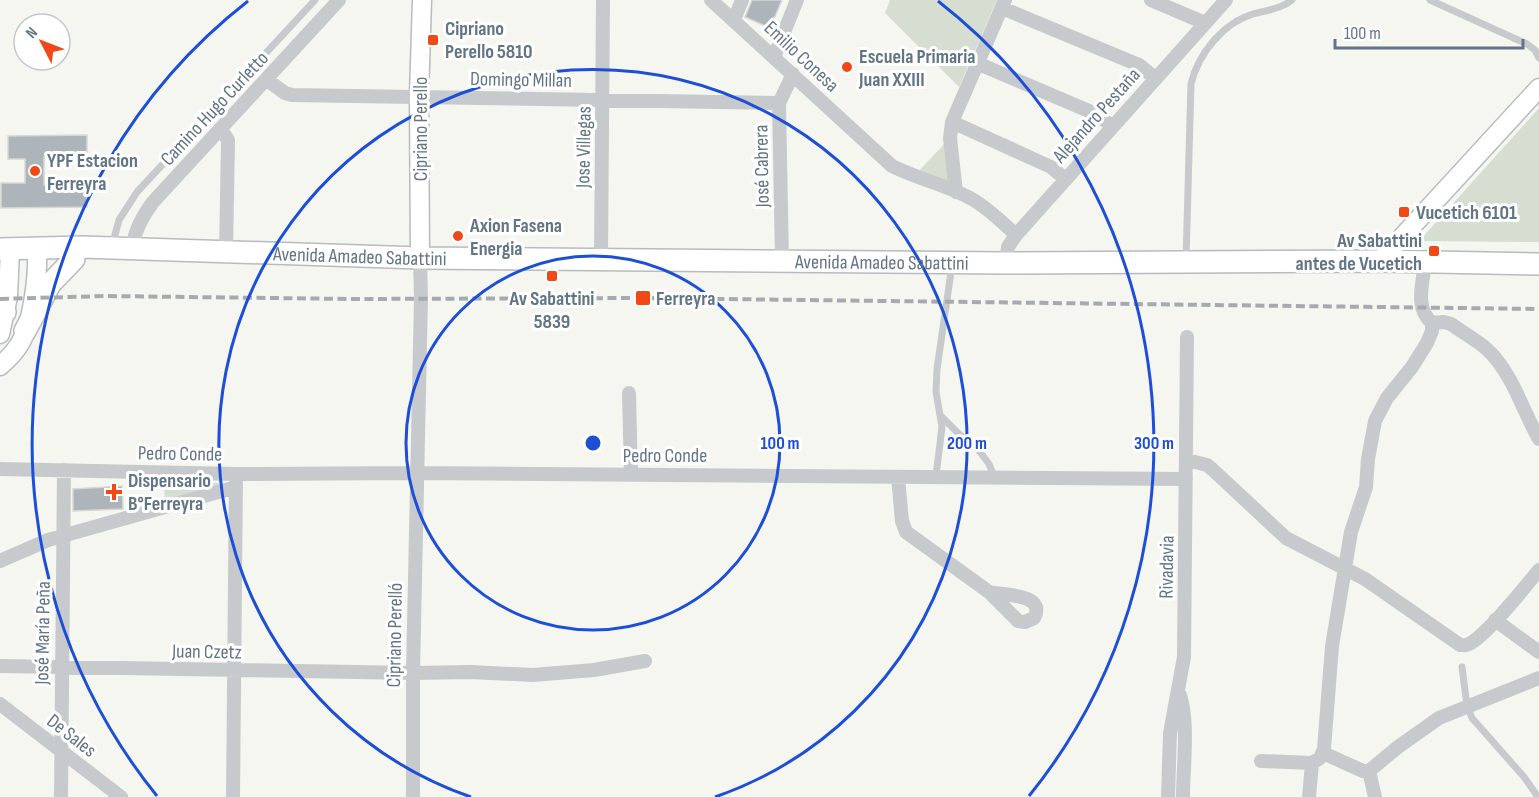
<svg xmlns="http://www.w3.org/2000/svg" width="1539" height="797" font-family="'Sofia Sans Condensed',sans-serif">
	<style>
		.green { fill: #d6ded2 }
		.building { fill: #adb5ba; stroke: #d7d7d4; stroke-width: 1.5 }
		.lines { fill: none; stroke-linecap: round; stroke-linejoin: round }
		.secondary-casing { stroke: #b6bcc0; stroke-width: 21 }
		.primary-casing { stroke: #b7bbbf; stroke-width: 24 }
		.service { stroke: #c7cacd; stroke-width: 7 }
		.minor { stroke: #c7cacd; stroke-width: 14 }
		.secondary { stroke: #fff; stroke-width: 18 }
		.primary { stroke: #fff; stroke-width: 21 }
		.rail { stroke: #a4aab0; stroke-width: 4; stroke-dasharray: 9 4.5; stroke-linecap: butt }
		.ring { fill: none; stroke: #1d4ed8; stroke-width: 3 }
		.poi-dot { fill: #f14815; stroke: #fff; stroke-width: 2 }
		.labels { text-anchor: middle; stroke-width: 6; stroke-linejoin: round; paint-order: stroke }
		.poi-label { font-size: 20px; font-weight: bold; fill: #627585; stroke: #fff; text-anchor: start }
		.street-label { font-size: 20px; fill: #627585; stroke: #fff }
		.centre { fill: #1d4ed8; stroke: #fff; stroke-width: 3 }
		.ring-label { font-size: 18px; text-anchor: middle; font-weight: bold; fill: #1d4ed8; stroke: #fff; stroke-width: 6; stroke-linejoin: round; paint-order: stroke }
	</style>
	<rect width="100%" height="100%" fill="#f6f6f1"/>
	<path class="green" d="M890 0H997L959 87 885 13Z
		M1539 108V242L1419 241Z
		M950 138 956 192 914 176Z
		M164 480 219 483 218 489 165 505Z"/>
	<path class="building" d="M752 0H782L770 28 745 17Z
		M87 135V157H44V185L87 184V207L1 208V183H25V159H8V136Z
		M122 486 123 509 73 511V489Z"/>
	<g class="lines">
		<g class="secondary-casing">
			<path id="secondary" d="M420 258 419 96 422 0
				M1380 261 1539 88
				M0 334 8 297 10 249
				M0 366C7 360 14 353 19 345 33 323 38 276 37 250"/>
		</g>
		<g class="primary-casing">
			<g id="primary">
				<path id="s1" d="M0 249 82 247 420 258 1006 263 1380 261 1539 264"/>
				<path d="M0 294 5 312"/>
				<path d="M25 331 50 284 74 259"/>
			</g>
		</g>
		<path class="service" d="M1430 0 1527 44 1535 50 1539 58
			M112 246 119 220 137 192 315 0
			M1186 259 1191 84C1198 54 1223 23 1253 14 1267 10 1281 9 1292 0
			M941 416 963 438 977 448 989 464 994 476
			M936 476 942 427 936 392 937 369 952 265
			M1462 667 1467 706 1472 718 1524 777 1538 797"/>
		<path class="minor" d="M711 0 892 166C918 179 947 185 972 199 989 209 1002 222 1016 235
			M1151 0 1205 23
			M1002 8 1139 65 1155 78
			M734 20 742 0
			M774 57 797 0
			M979 64 1096 114 1112 126
			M267 80 285 93 292 95 779 103
			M952 122 1051 167 1065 179
			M221 129 228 140 226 253
			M956 192 950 138 952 122 1005 0
			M132 249C135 230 142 217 153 202L339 0
			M601 259 603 0
			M782 261 779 103 793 74
			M1006 263 1008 247 1016 235 1226 0
			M1432 323 1444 322 1451 324C1466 335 1485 344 1496 359 1515 382 1524 413 1539 439
			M629 393 631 475
			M1187 460 1207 465 1212 469 1286 538 1365 579 1460 645C1464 645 1465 646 1469 644 1486 636 1525 587 1539 570
			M0 469 236 474 417 473 1186 479
			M898 477 902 521 906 532 989 592 1018 621 1025 622 1034 618C1047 594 1004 595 989 592
			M0 561 48 540 236 487
			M1495 620 1539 652
			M0 666 413 673 471 672 533 675 594 670 645 661
			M1180 695C1189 724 1183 766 1183 797
			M0 704 121 797
			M1323 753 1363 771H1369L1398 747 1439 718 1539 678
			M1261 761 1312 763
			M1369 771 1375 797
			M61 797 64 470
			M233 797 236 474
			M413 797V673L421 298 420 258
			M1168 797 1170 733 1184 657 1187 337
			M1309 797 1312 763 1320 758 1324 749 1332 646 1351 532 1366 487 1368 459 1375 421 1387 398 1412 367 1427 343 1432 331V323C1414 307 1423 284 1425 262"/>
		<use href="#secondary" class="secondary"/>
		<use href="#primary" class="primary"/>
		<path class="rail" d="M0 299 104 296 353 299 643 298 1539 309"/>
	</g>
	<g class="ring">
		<circle cx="593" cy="443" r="187"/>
		<path d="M471 797A374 374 0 1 1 715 797"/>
		<path d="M157 796A561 561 0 0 1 248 1M938 1A561 561 0 0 1 1029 796"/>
	</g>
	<g class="poi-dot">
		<rect x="427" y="34" width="12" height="12" rx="3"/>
		<circle cx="847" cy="67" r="6"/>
		<circle cx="35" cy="171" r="6"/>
		<rect x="1398" y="206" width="12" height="12" rx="3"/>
		<circle cx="458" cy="236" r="6"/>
		<rect x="1428" y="245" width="12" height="12" rx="3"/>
		<rect x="546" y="270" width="12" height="12" rx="3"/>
		<rect x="635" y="290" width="16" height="16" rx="3"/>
		<path d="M111 483h6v6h6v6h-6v6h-6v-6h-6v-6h6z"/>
	</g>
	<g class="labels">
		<g class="poi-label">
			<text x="445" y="35">Cipriano<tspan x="445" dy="23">Perello 5810</tspan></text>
			<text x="859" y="63">Escuela Primaria<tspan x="859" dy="23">Juan XXIII</tspan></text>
			<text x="47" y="167">YPF Estacion<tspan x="47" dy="23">Ferreyra</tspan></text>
			<text x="1416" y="219">Vucetich 6101</text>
			<text x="470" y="232">Axion Fasena<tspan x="470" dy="23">Energia</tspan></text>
			<text x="1422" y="247" text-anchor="end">Av Sabattini<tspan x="1422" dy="23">antes de Vucetich</tspan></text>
			<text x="552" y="305" text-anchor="middle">Av Sabattini<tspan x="552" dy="23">5839</tspan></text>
			<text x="656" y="305">Ferreyra</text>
			<text x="128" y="487">Dispensario<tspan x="128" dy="23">B°Ferreyra</tspan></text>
		</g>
		<g class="street-label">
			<text transform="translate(802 56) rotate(43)" y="7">Emilio Conesa</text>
			<text transform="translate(521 79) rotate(1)" y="7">Domingo Millan</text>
			<text transform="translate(214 108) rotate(-47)" y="7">Camino Hugo Curletto</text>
			<text transform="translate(1096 115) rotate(-48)" y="7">Alejandro Pestaña</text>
			<text transform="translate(420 129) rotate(-90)" y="7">Cipriano Perello</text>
			<text transform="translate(583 147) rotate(-89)" y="7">Jose Villegas</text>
			<text transform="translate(761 166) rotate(-91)" y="7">José Cabrera</text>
			<text dy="7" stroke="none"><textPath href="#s1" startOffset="360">Avenida Amadeo Sabattini</textPath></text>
			<text dy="7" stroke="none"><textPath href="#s1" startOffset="882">Avenida Amadeo Sabattini</textPath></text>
			<text transform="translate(180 453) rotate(1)" y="7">Pedro Conde</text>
			<text x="665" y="462">Pedro Conde</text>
			<text transform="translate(1166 567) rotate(-89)" y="7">Rivadavia</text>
			<text transform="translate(42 633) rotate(-89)" y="7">José María Peña</text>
			<text transform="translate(394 635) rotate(-89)" y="7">Cipriano Perelló</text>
			<text transform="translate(207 651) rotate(1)" y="7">Juan Czetz</text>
			<text transform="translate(72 735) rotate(38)" y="7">De Sales</text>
		</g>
	</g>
	<circle cx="593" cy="443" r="9" class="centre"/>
	<g class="ring-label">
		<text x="780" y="449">100 m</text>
		<text x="967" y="449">200 m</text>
		<text x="1154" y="449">300 m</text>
	</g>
	<g transform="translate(42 42) rotate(312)"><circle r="28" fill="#ffffff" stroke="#c0c8ce" stroke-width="1.5"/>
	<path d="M0-4.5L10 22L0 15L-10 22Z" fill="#f14815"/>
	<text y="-9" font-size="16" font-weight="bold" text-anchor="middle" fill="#627585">N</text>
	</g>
	<path d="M1335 39v9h188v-9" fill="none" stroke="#627585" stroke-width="3"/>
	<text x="1344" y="39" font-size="18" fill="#627585" stroke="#ffffff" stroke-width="4.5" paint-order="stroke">100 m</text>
</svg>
